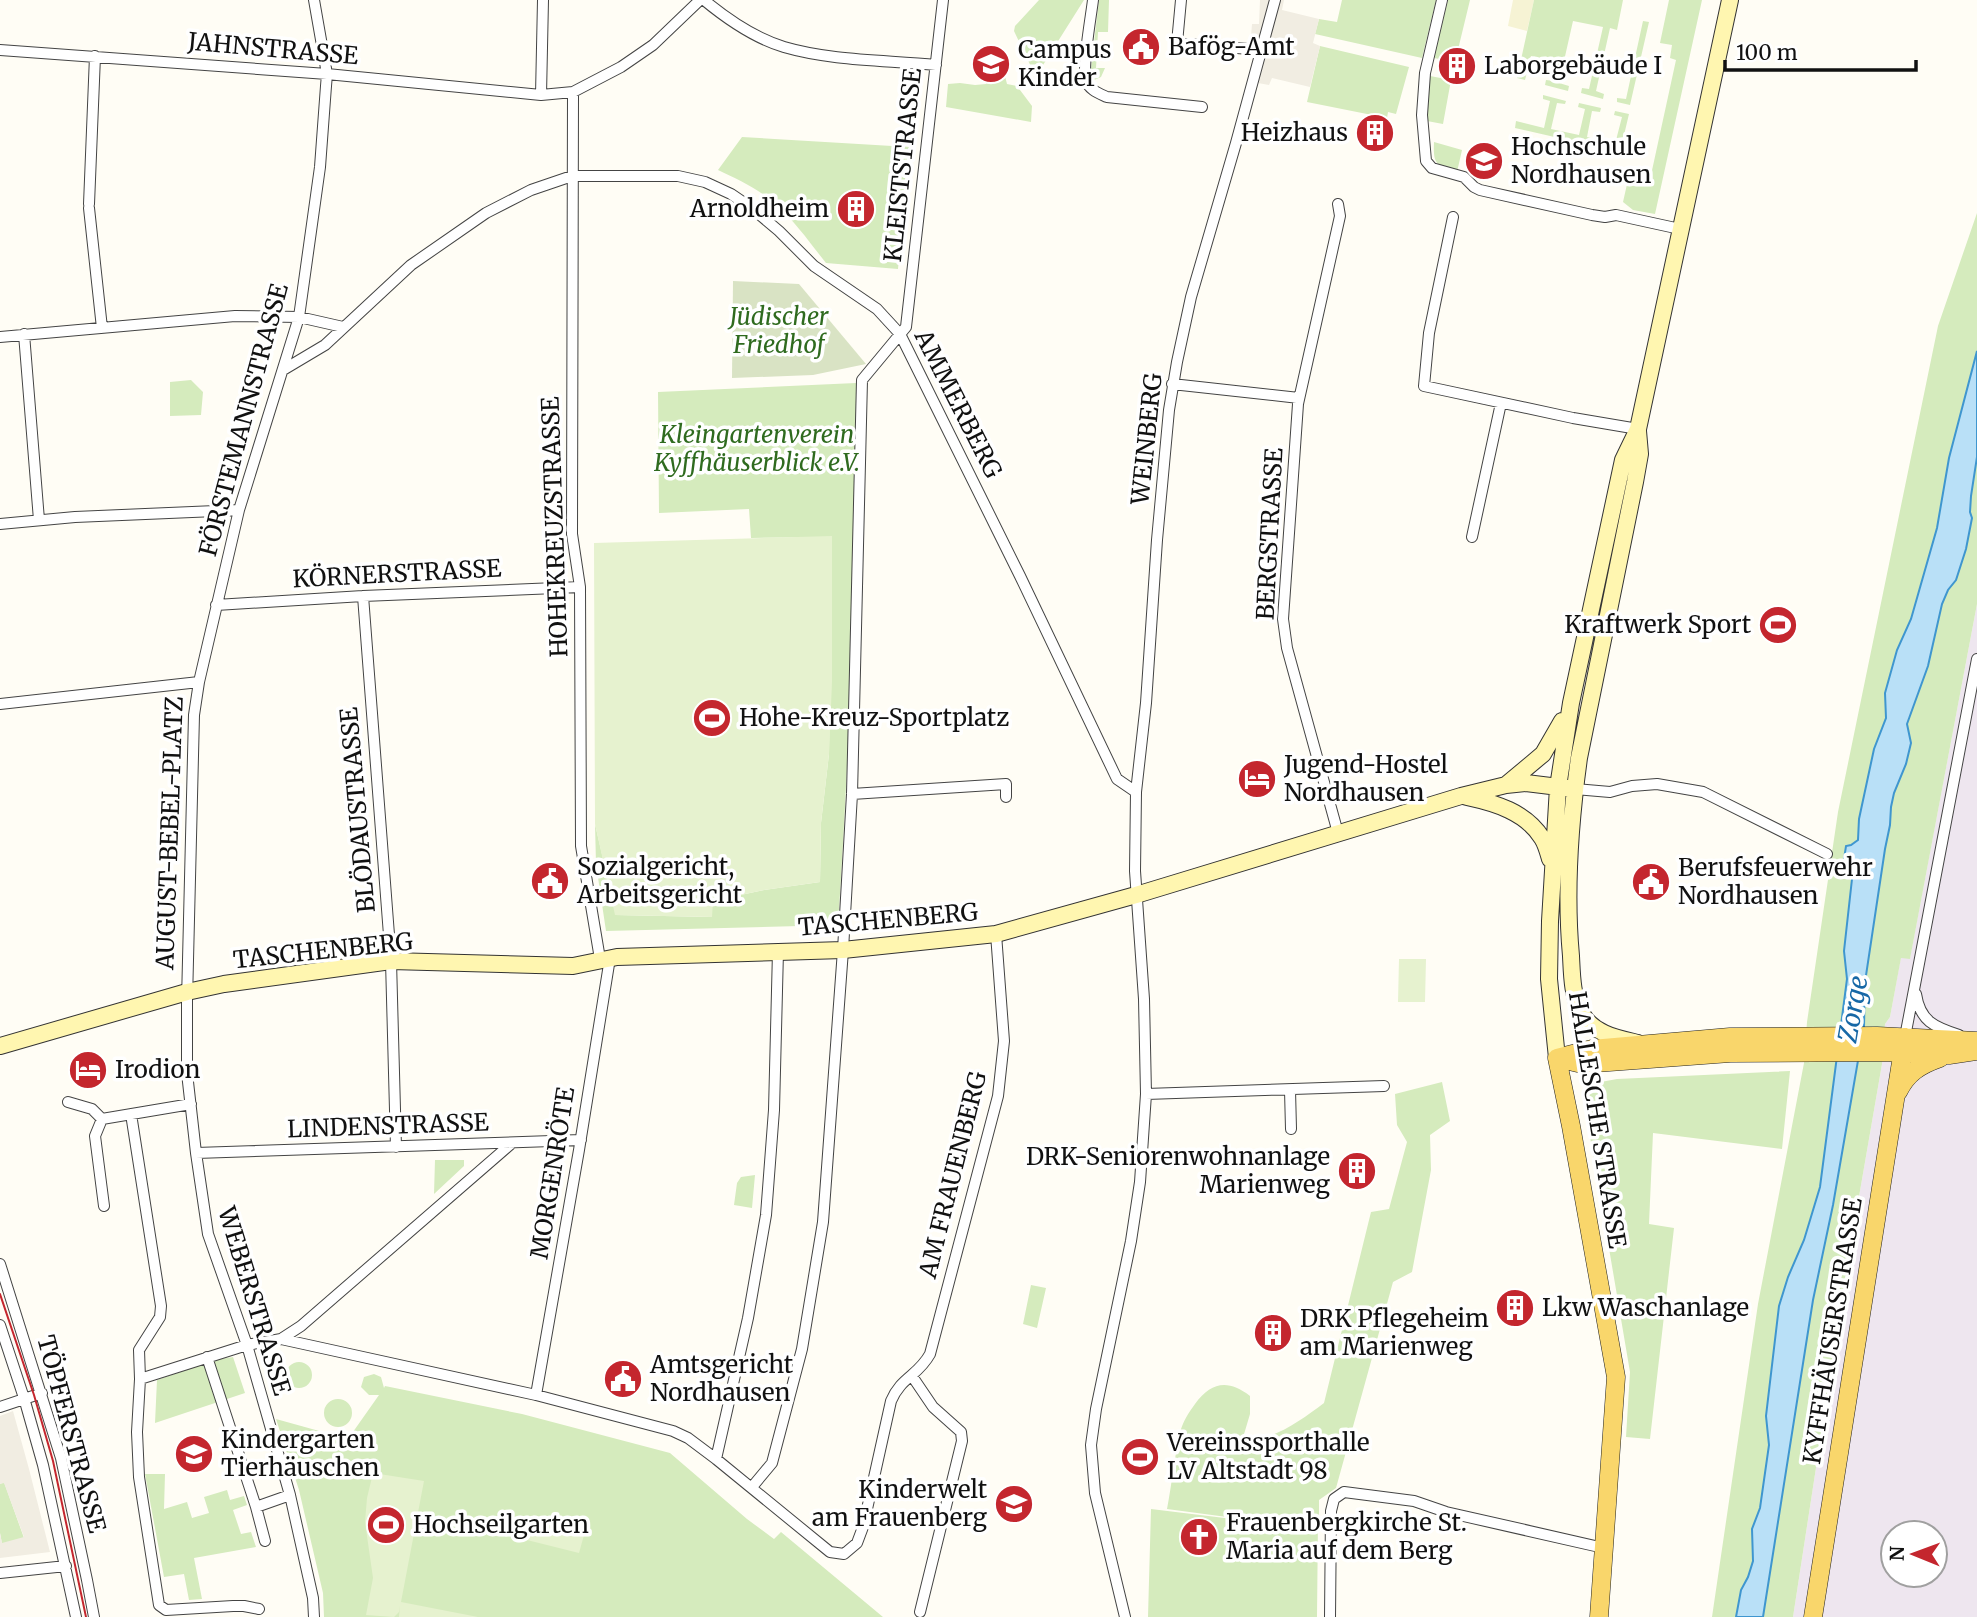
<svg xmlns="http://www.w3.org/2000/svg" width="1977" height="1617" font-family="Merriweather,serif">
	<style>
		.industrial { fill: #eee6ef; fill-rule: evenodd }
		.farmland { fill: #f6f3d4 }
		.green { fill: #d5ebbd }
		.cemetery { fill: #d9e3c4 }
		.pitch { fill: #e6f2cf }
		.plaza { fill: #f1ede2 }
		.water { fill: #b9e0f7; stroke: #3f96cf; stroke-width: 2 }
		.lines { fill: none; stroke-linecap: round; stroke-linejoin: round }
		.minor-casing { stroke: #444; stroke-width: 12 }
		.secondary-casing { stroke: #333; stroke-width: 18 }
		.primary-casing { stroke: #222; stroke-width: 19 }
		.minor { stroke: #fff; stroke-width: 10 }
		.secondary { stroke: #fff6b0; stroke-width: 16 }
		.primary { stroke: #f9d66b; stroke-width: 18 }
		.tram { stroke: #c4262e; stroke-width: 2 }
		.labels { text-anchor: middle; stroke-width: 7; stroke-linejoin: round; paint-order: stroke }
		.poi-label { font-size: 24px; fill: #111; stroke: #fff; text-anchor: start }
		.street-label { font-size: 24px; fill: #111; stroke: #fff }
		.park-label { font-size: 24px; font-style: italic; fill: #2f6b1f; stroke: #fff }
		.water-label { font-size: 26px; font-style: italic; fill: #1768a6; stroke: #fff }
	</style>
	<rect width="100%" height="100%" fill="#fffdf5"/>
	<path class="industrial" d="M1977 604V1617H1793L1848 1260 1882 1064 1885 1024 1890 1017 1901 957 1910 958ZM1893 1533H1935V1575H1893Z"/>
	<path class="farmland" d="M1513 0H1534L1527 31 1508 26Z"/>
	<path class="green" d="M1039 0H1084L1038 73H1034L1014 31 1015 26Z
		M1099 0H1109L1108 32H1098L1096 68H1105L1101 77 1092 81 1090 77Z
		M1342 0H1436L1422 58 1315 34 1319 19 1337 22Z
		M1448 0H1470L1455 62 1434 58Z
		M1534 0H1623L1617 30 1610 28 1596 91 1604 94 1603 99 1581 93 1582 88 1589 89 1603 27 1573 21 1559 83 1569 86 1568 91 1545 85 1546 80 1554 81 1558 62 1531 56 1525 80 1517 78Z
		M1669 0H1702L1655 214 1633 210 1623 202 1630 171 1651 175 1676 60 1670 58 1672 45 1660 43Z
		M1643 21 1649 22 1630 105 1617 102V98L1626 99Z
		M1320 46 1409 67 1396 114 1388 112 1387 118 1307 102Z
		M987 75 1005 76 1007 84 1017 86 1032 106 1031 122 946 107 948 84 960 83 975 85 986 84Z
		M1430 76 1451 80 1443 124 1427 121Z
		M1543 95 1566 101 1565 104 1557 103 1551 129 1579 135 1585 109 1578 107 1579 103 1601 108 1600 112 1592 111 1587 137 1615 144 1622 117 1614 115 1615 111 1629 114 1620 152 1515 128 1516 121 1544 128 1550 101 1543 99Z
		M742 137 909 147 898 269 826 263C810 243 795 221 775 204 759 189 737 179 718 170Z
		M1434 142 1462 150 1457 172C1436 165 1433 165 1434 142Z
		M1977 213V351L1949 458 1937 528 1911 619 1897 650 1885 693 1886 718 1874 749 1859 819 1858 840 1850 845 1846 846 1845 861 1850 863 1853 870V880L1844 951 1847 978 1844 1010 1820 1187 1804 1240 1788 1277 1779 1306 1766 1416 1769 1445 1760 1508 1752 1529 1753 1561 1748 1577 1741 1590 1736 1617H1712L1758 1304 1804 1063 1807 1022 1838 812 1938 326Z
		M191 380 203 392 201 415 170 416V382Z
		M856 383C856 564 850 744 838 925L606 931 596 864 595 824 616 915 711 917 712 901 764 890 820 882 821 823 829 754 832 537 751 538 749 509 659 513 658 392Z
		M1977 457V604L1910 959 1901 958 1890 1017 1885 1024 1882 1064 1848 1260 1793 1617H1763L1813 1300 1833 1205 1864 1026 1865 982 1885 849 1890 825 1891 807 1894 793 1909 753 1911 743 1907 724 1910 715 1928 667 1942 604 1948 590 1956 580 1966 549 1972 518 1970 512 1971 496Z
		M1790 1071 1782 1149 1653 1133 1649 1224 1674 1228 1650 1439 1626 1437 1630 1372 1584 1101V1089L1590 1084 1617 1079Z
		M1442 1082 1450 1121 1430 1135 1431 1170 1412 1272 1393 1282 1336 1488 1319 1500V1518L1242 1519 1167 1509C1172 1484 1174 1458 1180 1433 1182 1423 1189 1412 1195 1404 1211 1382 1228 1379 1250 1396V1414L1242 1441C1273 1441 1300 1421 1324 1403L1371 1212 1389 1209 1407 1142 1397 1125 1395 1094Z
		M435 1160H464V1166L434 1194Z
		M755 1175 752 1208 734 1205 737 1183 741 1177Z
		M1031 1285 1046 1288 1037 1328 1023 1324Z
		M233 1357 245 1393 155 1423 157 1380 215 1360Z
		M286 1375a13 13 0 1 1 26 0a13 13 0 1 1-26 0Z
		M374 1374 381 1377 384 1388 385 1386 522 1414 670 1453 747 1519 774 1539 781 1532 883 1617H324L323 1593 299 1490 276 1419 348 1439 379 1395H369L361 1387 364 1377Z
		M324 1413a14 14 0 1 1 28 0a14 14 0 1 1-28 0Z
		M145 1474H165L164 1509 187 1502 192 1518 209 1513 204 1497 227 1490 230 1500 244 1496 247 1505 233 1510 241 1534 251 1532 256 1547 194 1558 202 1599 189 1600 184 1574 164 1577Z
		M4 1482 24 1538 2 1544 0 1533V1484Z
		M1151 1509 1241 1520H1318L1317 1617H1148Z"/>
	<path class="cemetery" d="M733 281 799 284 866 364 813 375 732 378Z"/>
	<path class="pitch" d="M832 536V682L829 754 821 823 820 882 764 890 713 901 712 917 615 915 595 824 594 543Z
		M1399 959H1426L1425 1002H1398Z
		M373 1473 424 1481 401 1602 478 1617H399L400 1606 399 1612 394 1617 366 1615 373 1578 365 1522 367 1498Z
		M533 1515 586 1528 579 1553 527 1540Z"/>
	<path class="plaza" d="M1260 0H1284L1282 10 1319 19 1313 43 1320 46 1310 87 1272 78 1269 85 1258 83 1267 51 1250 49 1252 24H1259Z
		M13 1411 29 1469 50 1552 0 1558V1533L2 1543 24 1537 4 1483 0 1484V1416Z"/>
	<path class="water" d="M1977 351V457L1971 496 1970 512 1972 518 1966 549 1956 580 1948 590 1942 604 1928 666 1907 724 1911 743 1906 764 1894 793 1891 807 1890 825 1885 849 1865 982 1864 1026 1833 1205 1813 1300 1763 1617H1736L1741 1590 1748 1577 1753 1561 1752 1529 1760 1508 1769 1445 1766 1416 1779 1306 1788 1277 1804 1240 1820 1187 1847 979 1844 951 1853 870 1850 863 1844 859 1846 846 1851 845 1858 840 1859 819 1874 749 1886 718 1885 693 1897 650 1911 619 1937 528 1949 458Z"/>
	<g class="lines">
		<g class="minor-casing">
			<path id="minor" d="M314 0 327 74 326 86 320 167 299 317 239 510 199 682 194 715 187 1001V1073L196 1153 208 1234 247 1345 290 1495 313 1598 314 1617
				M704 0C727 19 754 38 784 47 832 61 886 60 936 65
				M1093 0C1091 17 1082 66 1086 80 1089 90 1098 93 1107 97L1202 107
				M1181 0 1177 43 1261 50
				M1442 0 1425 73 1422 115 1426 161 1432 168 1464 177 1474 187 1480 190 1592 215 1605 217 1616 215 1680 229
				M0 50 327 74 541 95 573 92 621 67 653 45 700 0
				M573 92 572 534 580 587 581 846 600 959
				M541 95 543 0
				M89 204 95 56
				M89 208 102 328
				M1453 217 1429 333 1424 386 1573 418 1638 429
				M24 334 39 520
				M0 337 235 316 299 317 343 327
				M283 370 325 345 411 265 486 213 531 190 572 176H678L705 182 731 194 753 209 779 231 814 266 877 309 900 334 1020 576 1117 779 1136 792
				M1172 384 1299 398
				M0 524 75 517 239 510
				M1472 537 1501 403
				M363 596 391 961 396 1147
				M216 605 363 596 580 587
				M0 704 199 682
				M1575 789 1610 792 1632 786 1657 784 1703 792 1827 854
				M852 794 1006 784V797
				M1338 833 1287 648 1283 619 1298 404 1340 216 1338 204
				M1916 994C1920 1021 1934 1027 1959 1035
				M1905 1037 1977 659
				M1290 1090 1291 1129
				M1146 1094 1384 1086
				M68 1102 92 1109 102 1119
				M131 1114 161 1306 160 1317 139 1350 140 1379 137 1432 139 1477 159 1605 166 1610 233 1606H244L259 1609
				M102 1119 191 1104
				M102 1119 95 1136 104 1206
				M196 1153 581 1140
				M0 1264 61 1458 87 1580 94 1617
				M0 1325 24 1398 43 1465 76 1617
				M281 1339 301 1326 512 1143
				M207 1357 256 1507 290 1495
				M912 1376 933 1407 961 1432 962 1441 920 1612
				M140 1379 247 1345 281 1339 536 1395 673 1431 688 1438 716 1459 830 1552 844 1554 857 1543 863 1527 891 1401C901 1377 918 1376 930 1354L998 1096 1004 1041 996 934
				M536 1395 579 1150 610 958
				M0 1407 42 1393
				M716 1459 748 1318 766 1215 774 1110 778 951
				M752 1487 772 1463 802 1349 823 1222 843 950 852 794 862 380 906 327 943 0
				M256 1507 265 1541
				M0 1573 66 1566
				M1125 1617 1095 1493 1091 1445 1096 1409 1131 1241 1140 1182 1146 1094 1144 999 1135 871 1136 792 1146 703 1157 540 1169 410 1177 362 1191 297 1236 143 1275 0
				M1330 1617 1331 1511 1334 1499 1344 1492 1414 1501 1446 1512 1604 1548"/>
		</g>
		<g class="secondary-casing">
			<path id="secondary" d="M1506 785 1543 754 1562 721
				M1467 797C1495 803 1526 812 1542 838 1546 844 1548 852 1550 859
				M1638 1043C1617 1038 1594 1034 1582 1014 1572 996 1572 976 1571 956 1565 891 1570 823 1579 758L1635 482 1640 454 1638 431
				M0 1046 187 992 224 984 391 961 573 966 617 957 843 950 996 934 1136 895 1461 796 1506 785 1526 783 1575 789
				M1557 1058 1549 979 1550 921 1558 787 1571 703 1623 460 1638 429 1730 0"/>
		</g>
		<g class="primary-casing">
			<path id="primary" d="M1557 1058 1571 1126 1616 1377 1599 1617
				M1557 1058 1592 1049 1730 1037 1877 1036 1977 1041
				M1561 1059 1582 1064 1730 1053 1883 1052 1949 1055 1977 1051
				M1898 1092C1907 1073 1920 1065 1940 1058
				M1813 1617 1905 1037"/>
		</g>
		<use href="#minor" class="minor"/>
		<use href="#secondary" class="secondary"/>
		<use href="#primary" class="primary"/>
		<path class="tram" d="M0 1294 34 1395 53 1461 86 1617"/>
	</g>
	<defs>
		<g id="civic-disc" transform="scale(2.0125)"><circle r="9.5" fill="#c4262e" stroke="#fff"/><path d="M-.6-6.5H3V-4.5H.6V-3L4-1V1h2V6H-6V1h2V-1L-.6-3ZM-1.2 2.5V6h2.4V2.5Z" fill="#fff"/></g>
		<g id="school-disc" transform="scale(2.0125)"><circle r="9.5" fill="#c4262e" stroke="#fff"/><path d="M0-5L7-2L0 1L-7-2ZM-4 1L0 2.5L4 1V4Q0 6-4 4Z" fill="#fff"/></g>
		<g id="building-disc" transform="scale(2.0125)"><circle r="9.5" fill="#c4262e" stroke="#fff"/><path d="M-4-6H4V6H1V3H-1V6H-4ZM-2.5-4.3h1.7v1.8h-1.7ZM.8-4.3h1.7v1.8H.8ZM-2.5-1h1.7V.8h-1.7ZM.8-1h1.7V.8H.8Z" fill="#fff"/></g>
		<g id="university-disc" transform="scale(2.0125)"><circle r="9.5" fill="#c4262e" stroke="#fff"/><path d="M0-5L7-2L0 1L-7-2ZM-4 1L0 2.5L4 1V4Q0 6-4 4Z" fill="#fff"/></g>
		<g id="stadium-disc" transform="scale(2.0125)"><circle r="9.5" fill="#c4262e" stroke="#fff"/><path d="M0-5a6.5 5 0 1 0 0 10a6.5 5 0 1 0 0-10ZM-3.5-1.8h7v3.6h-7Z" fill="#fff"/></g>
		<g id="hotel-disc" transform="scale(2.0125)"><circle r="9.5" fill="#c4262e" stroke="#fff"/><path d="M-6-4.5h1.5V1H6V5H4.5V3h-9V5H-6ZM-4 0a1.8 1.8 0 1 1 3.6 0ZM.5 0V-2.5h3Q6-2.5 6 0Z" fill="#fff"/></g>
		<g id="church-disc" transform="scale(2.0125)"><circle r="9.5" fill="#c4262e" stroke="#fff"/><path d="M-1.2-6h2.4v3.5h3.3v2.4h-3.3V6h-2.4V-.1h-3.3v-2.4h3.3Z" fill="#fff"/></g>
	</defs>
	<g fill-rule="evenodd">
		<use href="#civic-disc" x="1141" y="47"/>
		<use href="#school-disc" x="991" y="64"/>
		<use href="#building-disc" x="1457" y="66"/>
		<use href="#building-disc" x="1375" y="133"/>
		<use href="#university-disc" x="1484" y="161"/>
		<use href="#building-disc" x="856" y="209"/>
		<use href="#stadium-disc" x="1778" y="625"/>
		<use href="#stadium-disc" x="712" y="718"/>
		<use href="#hotel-disc" x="1257" y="779"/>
		<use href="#civic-disc" x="550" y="881"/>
		<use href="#civic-disc" x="1651" y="882"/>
		<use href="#hotel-disc" x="88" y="1070"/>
		<use href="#building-disc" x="1357" y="1171"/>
		<use href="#building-disc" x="1515" y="1308"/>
		<use href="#building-disc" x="1273" y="1333"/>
		<use href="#civic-disc" x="623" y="1379"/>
		<use href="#school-disc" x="194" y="1454"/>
		<use href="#stadium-disc" x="1140" y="1457"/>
		<use href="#school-disc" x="1014" y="1504"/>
		<use href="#stadium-disc" x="386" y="1525"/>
		<use href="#church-disc" x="1199" y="1537"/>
	</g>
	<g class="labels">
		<g class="poi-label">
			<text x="1168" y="55">Bafög-Amt</text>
			<text x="1018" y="58">Campus<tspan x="1018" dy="28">Kinder</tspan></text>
			<text x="1484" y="74">Laborgebäude I</text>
			<text x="1348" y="141" text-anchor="end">Heizhaus</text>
			<text x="1511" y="155">Hochschule<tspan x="1511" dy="28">Nordhausen</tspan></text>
			<text x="829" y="217" text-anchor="end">Arnoldheim</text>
			<text x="1751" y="633" text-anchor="end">Kraftwerk Sport</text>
			<text x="739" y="726">Hohe-Kreuz-Sportplatz</text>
			<text x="1284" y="773">Jugend-Hostel<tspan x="1284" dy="28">Nordhausen</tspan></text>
			<text x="577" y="875">Sozialgericht,<tspan x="577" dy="28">Arbeitsgericht</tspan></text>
			<text x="1678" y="876">Berufsfeuerwehr<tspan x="1678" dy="28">Nordhausen</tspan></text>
			<text x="115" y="1078">Irodion</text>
			<text x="1330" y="1165" text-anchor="end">DRK-Seniorenwohnanlage<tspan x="1330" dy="28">Marienweg</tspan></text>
			<text x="1542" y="1316">Lkw Waschanlage</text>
			<text x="1300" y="1327">DRK Pflegeheim<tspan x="1300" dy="28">am Marienweg</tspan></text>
			<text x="650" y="1373">Amtsgericht<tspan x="650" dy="28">Nordhausen</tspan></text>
			<text x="221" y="1448">Kindergarten<tspan x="221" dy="28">Tierhäuschen</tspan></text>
			<text x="1167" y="1451">Vereinssporthalle<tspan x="1167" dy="28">LV Altstadt 98</tspan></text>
			<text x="987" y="1498" text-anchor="end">Kinderwelt<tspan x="987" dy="28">am Frauenberg</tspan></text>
			<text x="1226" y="1531">Frauenbergkirche St.<tspan x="1226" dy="28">Maria auf dem Berg</tspan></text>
			<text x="413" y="1533">Hochseilgarten</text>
		</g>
		<g class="street-label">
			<text transform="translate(273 49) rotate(5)" y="8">JAHNSTRASSE</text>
			<text transform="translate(903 165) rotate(-84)" y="8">KLEISTSTRASSE</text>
			<text transform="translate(958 404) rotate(63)" y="8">AMMERBERG</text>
			<text transform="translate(244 420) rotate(-75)" y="8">FÖRSTEMANNSTRASSE</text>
			<text transform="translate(1147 439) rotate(-84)" y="8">WEINBERG</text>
			<text transform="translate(555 527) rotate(-92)" y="8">HOHEKREUZSTRASSE</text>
			<text transform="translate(1270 534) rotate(-87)" y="8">BERGSTRASSE</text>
			<text transform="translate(397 574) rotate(-3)" y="8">KÖRNERSTRASSE</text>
			<text transform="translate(358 810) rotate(-95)" y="8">BLÖDAUSTRASSE</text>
			<text transform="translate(170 833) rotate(-88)" y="8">AUGUST-BEBEL-PLATZ</text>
			<text transform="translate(888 920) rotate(-5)" y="8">TASCHENBERG</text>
			<text transform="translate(323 951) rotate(-6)" y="8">TASCHENBERG</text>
			<text transform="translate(1597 1120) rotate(81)" y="8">HALLESCHE STRASSE</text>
			<text transform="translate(388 1126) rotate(-2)" y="8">LINDENSTRASSE</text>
			<text transform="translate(553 1173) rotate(-81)" y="8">MORGENRÖTE</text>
			<text transform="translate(953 1175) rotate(-76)" y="8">AM FRAUENBERG</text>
			<text transform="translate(254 1301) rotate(73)" y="8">WEBERSTRASSE</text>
			<text transform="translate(1833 1331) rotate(-81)" y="8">KYFFHÄUSERSTRASSE</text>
			<text transform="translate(71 1434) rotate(75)" y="8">TÖPFERSTRASSE</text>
		</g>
		<g class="park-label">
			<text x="779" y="325">Jüdischer<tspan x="779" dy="28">Friedhof</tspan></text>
			<text x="757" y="443">Kleingartenverein<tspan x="757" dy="28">Kyffhäuserblick e.V.</tspan></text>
		</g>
		<g class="water-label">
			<text transform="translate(1853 1009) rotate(-80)" y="9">Zorge</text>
		</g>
	</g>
	<g transform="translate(1914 1554) rotate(271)"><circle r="33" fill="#ffffff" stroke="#a0a0a0" stroke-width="2"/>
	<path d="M0-5L12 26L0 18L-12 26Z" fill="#c4262e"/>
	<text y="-10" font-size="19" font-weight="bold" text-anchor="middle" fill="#111111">N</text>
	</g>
	<path d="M1725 60v10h191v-10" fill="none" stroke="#111111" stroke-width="3.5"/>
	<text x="1736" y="60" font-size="21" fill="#111111" stroke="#ffffff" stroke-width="5" paint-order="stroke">100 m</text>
</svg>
